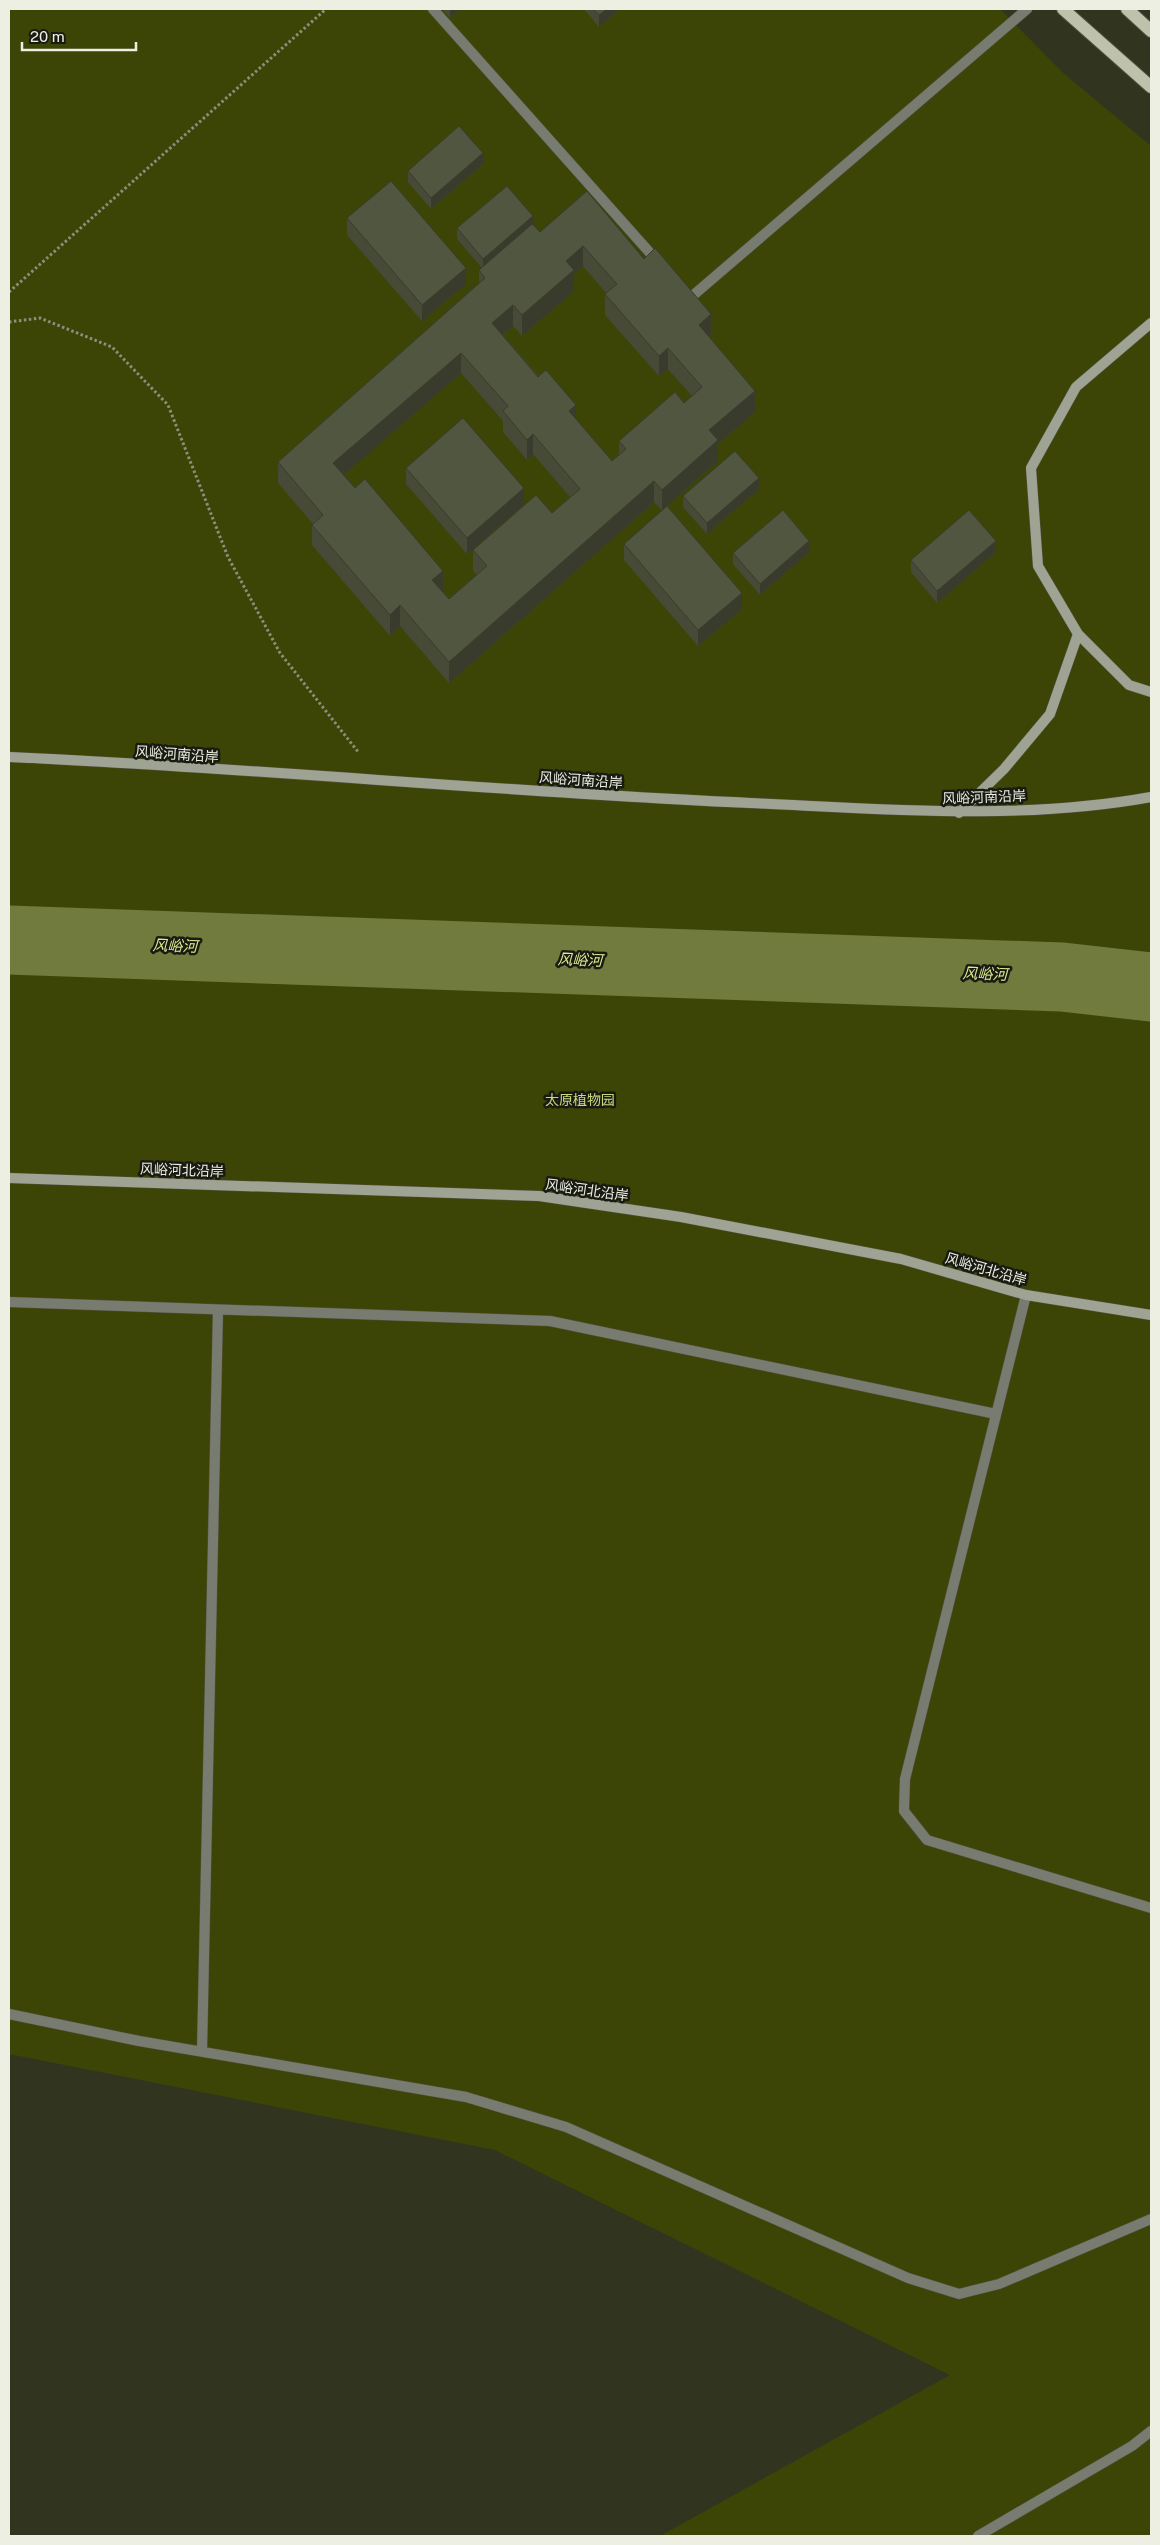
<svg xmlns="http://www.w3.org/2000/svg" width="1160" height="2545" font-family="'Public Sans','Noto Sans SC',sans-serif">
	<style>
		.green { fill: #3d4506 }
		.lines { fill: none; stroke-linecap: round; stroke-linejoin: round }
		.river { stroke: #707b3d; stroke-width: 69 }
		.lane-casing { stroke: #4f533f; stroke-width: 11 }
		.street-casing { stroke: #4f533f; stroke-width: 11 }
		.secondary-casing { stroke: #4f533f; stroke-width: 11 }
		.primary-casing { stroke: #4f533f; stroke-width: 14 }
		.path { stroke: #8c8f7e; stroke-width: 3; stroke-dasharray: 2.5 2.5; stroke-linecap: butt }
		.lane { stroke: #787b70; stroke-width: 10 }
		.street { stroke: #787b70; stroke-width: 10 }
		.secondary { stroke: #9fa393; stroke-width: 10 }
		.primary { stroke: #bec2ad; stroke-width: 12 }
		.wall { fill: #464a37; fill-rule: evenodd }
		.shaded-wall { fill: #393c2d }
		.building { fill: #515640; stroke: #393c2d; fill-rule: evenodd }
		.labels { text-anchor: middle; stroke-width: 5; stroke-linejoin: round; paint-order: stroke }
		.street-label { font-size: 14px; fill: #ecefe2; stroke: #191b12 }
		.park-label { font-size: 14px; fill: #c8d97e; stroke: #191b12 }
		.water-label { font-size: 15px; font-style: italic; fill: #dbed91; stroke: #191b12 }
	</style>
	<rect width="100%" height="100%" fill="#313520"/>
	<path class="green" d="M9 9H1000L1062 72 1151 146V2536H660L950 2375 495 2150 9 2054Z"/>
	<g class="lines">
		<path class="river" d="M9 940 1062 977 1151 987"/>
		<g class="lane-casing">
			<path id="lane" d="M433 9 659 263
				M685 293 690 298 1027 9"/>
		</g>
		<g class="street-casing">
			<path id="street" d="M1026 1295 905 1779 904 1811 927 1840 1151 1908
				M9 1302 550 1321 996 1414
				M9 2014 139 2041 466 2097 566 2127 908 2278 959 2294 999 2284 1151 2219
				M202 2051 218 1310
				M978 2536 1132 2446 1151 2431"/>
		</g>
		<g class="secondary-casing">
			<path id="secondary" d="M1151 323 1076 387 1031 468 1038 566 1078 634 1129 685 1151 692
				M9 757C256 768 502 792 750 803 883 809 1019 821 1151 797
				M959 813 1004 769 1050 714 1078 634
				M9 1178 539 1196 681 1217 901 1259 1026 1295 1151 1315"/>
		</g>
		<g class="primary-casing">
			<path id="primary" d="M1063 9 1151 87
				M1127 9 1151 31"/>
		</g>
		<path class="path" d="M9 292 326 9
			M9 322 40 318 112 347 168 405 228 557 280 653 359 753"/>
		<use href="#lane" class="lane"/>
		<use href="#street" class="street"/>
		<use href="#secondary" class="secondary"/>
		<use href="#primary" class="primary"/>
	</g>
	<path class="wall" d="M442 9H460L450 18Z
		M584 9H620L599 27Z
		M483 164 431 209 408 182V171Z
		M347 218 466 284 422 321 347 235Z
		M533 224 540 232 644 259 711 334 709 336 755 412 718 444V461L662 510 654 502 449 683 400 626 390 636 312 545V525L313 524 278 483V462L479 283V270L482 268 457 239V228ZM583 266 606 293 605 294V315L659 376 668 369 692 396 684 403 619 441V455L612 461 503 335 513 326 522 336 574 291V274ZM461 373 503 421V432L527 460 533 454 570 497 552 513 473 550V570L477 575 449 599 343 475Z
		M406 468 524 504 467 554 406 484Z
		M759 489 707 534 683 507V496Z
		M624 544 742 609 698 646 624 560Z
		M809 552 760 595 733 564V553Z
		M996 552 937 603 911 572V560Z"/>
	<path class="shaded-wall" d="M450 9H460L450 18Z
		M607 9H620L599 27V15Z
		M483 153V164L431 209V198Z
		M533 216V228L483 270V259Z
		M583 246V266L574 274V291L522 336V315L566 261Z
		M466 268V284L422 321V305Z
		M513 305V326L492 343V323Z
		M711 314V334L699 345V325Z
		M668 348V369L659 376V356Z
		M461 353V373L333 484V463Z
		M755 391V412L718 444V461L662 510V490L709 430Z
		M576 405V426L569 411Z
		M533 434V454L527 460V440Z
		M759 478V489L707 534V523Z
		M654 481V502L449 683V662Z
		M524 488V504L467 554V538Z
		M809 541V552L760 595V584Z
		M996 541V552L937 603V591Z
		M443 571V592L432 601V580Z
		M742 593V609L698 646V630Z
		M400 605V626L390 636V615Z"/>
	<path class="building" d="M593 9H607L599 15Z
		M459 126 483 153 431 198 408 171Z
		M391 181 466 268 422 305 347 218Z
		M507 186 533 216 483 259 457 228Z
		M587 191 644 259 655 248 711 314 699 325 755 391 709 430 718 440 662 490 654 481 449 662 400 605 390 615 312 525 323 515 278 462 485 278 479 270 532 224 540 232ZM583 246 617 284 605 294 659 356 668 348 702 387 684 403 675 392 619 441 626 449 612 461 569 411 576 405 546 370 538 377 492 323 513 305 522 315 574 270 566 261ZM461 353 508 406 503 411 527 440 533 434 580 489 552 513 536 495 473 550 487 566 449 599 432 580 443 571 365 479 355 488 333 463Z
		M463 418 524 488 467 538 406 468Z
		M735 451 759 478 707 523 683 496Z
		M667 506 742 593 698 630 624 544Z
		M783 510 809 541 760 584 733 553Z
		M969 510 996 541 937 591 911 560Z"/>
	<g class="labels">
		<g class="street-label">
			<text transform="translate(177 754) rotate(4)" y="5">风峪河南沿岸</text>
			<text transform="translate(581 780) rotate(4)" y="5">风峪河南沿岸</text>
			<text transform="translate(984 797) rotate(-2)" y="5">风峪河南沿岸</text>
			<text transform="translate(182 1170) rotate(2)" y="5">风峪河北沿岸</text>
			<text transform="translate(587 1190) rotate(8)" y="5">风峪河北沿岸</text>
			<text transform="translate(986 1269) rotate(16)" y="5">风峪河北沿岸</text>
		</g>
		<g class="park-label">
			<text x="580" y="1105">太原植物园</text>
		</g>
		<g class="water-label">
			<text transform="translate(175 946) rotate(2)" y="5">风峪河</text>
			<text transform="translate(580 960) rotate(2)" y="5">风峪河</text>
			<text transform="translate(985 974) rotate(2)" y="5">风峪河</text>
		</g>
	</g>
	<rect width="1160" height="2545" fill="none" stroke="#ecefe2" stroke-width="20"/>
	<path d="M22 42v8h114v-8" fill="none" stroke="#ecefe2" stroke-width="2.5"/>
	<text x="30" y="42" font-size="15" fill="#ecefe2" stroke="#191b12" stroke-width="4" paint-order="stroke">20 m</text>
</svg>
